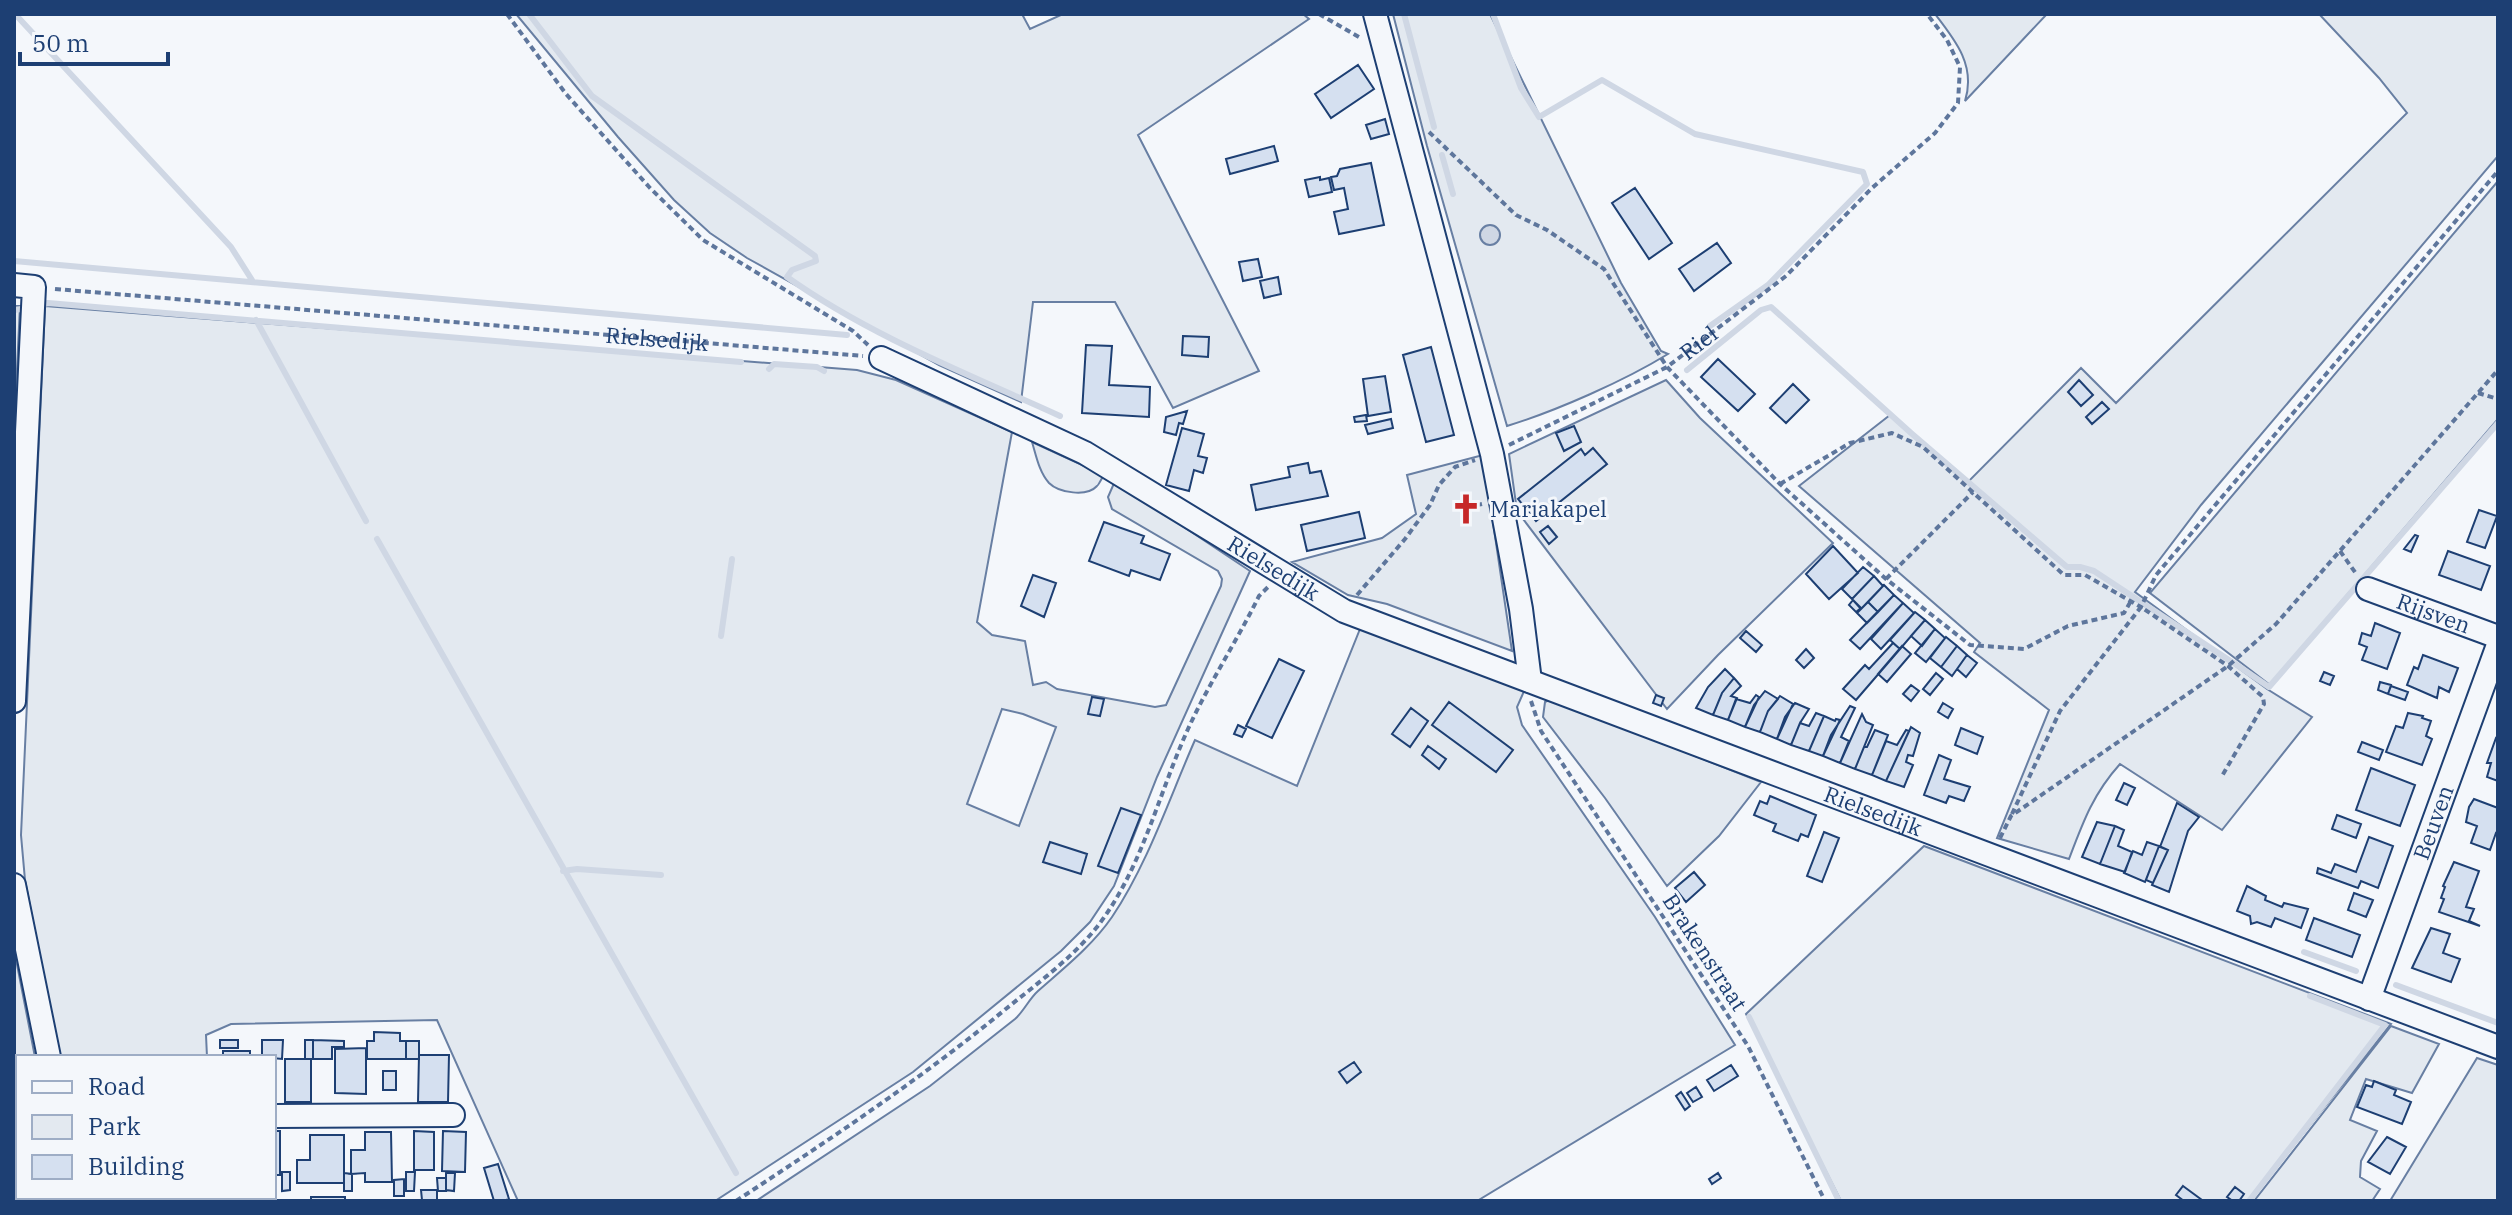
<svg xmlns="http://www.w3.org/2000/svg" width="2512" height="1215" font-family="'IBM Plex Serif',serif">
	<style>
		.green { fill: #e3e9f0; stroke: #687fa3; stroke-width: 2; fill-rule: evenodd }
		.water { fill: #cfd7e4; stroke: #687fa3; stroke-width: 2 }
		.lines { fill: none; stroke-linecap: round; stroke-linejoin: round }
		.stream { stroke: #cfd7e4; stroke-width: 6 }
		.building { fill: #d5e0f0; stroke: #1d3f73; stroke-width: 2 }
		.minor-casing { stroke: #1d3f73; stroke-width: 26 }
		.path { stroke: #5e769c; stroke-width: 4; stroke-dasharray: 6 4; stroke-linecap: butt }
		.minor { stroke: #f4f7fb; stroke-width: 22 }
		.labels { text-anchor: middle; stroke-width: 6; stroke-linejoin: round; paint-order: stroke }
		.street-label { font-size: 22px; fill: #1d3f73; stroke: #f4f7fb }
		.poi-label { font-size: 22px; fill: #1d3f73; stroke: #f4f7fb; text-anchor: start }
	</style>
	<rect width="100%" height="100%" fill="#f4f7fb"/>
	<path class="green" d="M516 14H1022L1030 29 1063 14H1303L1309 19 1138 135 1259 371 1173 408 1115 302H1033L1021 402 939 365 747 258 710 233 674 200 618 137Z
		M1393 14H1490L1621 283 1661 351 1668 354C1624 381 1556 411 1507 426L1427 146Z
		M1935 14H2047L1965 101C1976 66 1956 41 1935 14Z
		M2319 14H2498V156L2201 505 2135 592 2267 689 2312 717 2222 830 2120 764C2093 794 2083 822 2069 859L1997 838 2049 710 1974 652 1980 643 1799 486 1890 415 1968 482 2081 368 2116 403 2407 113 2379 78Z
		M2498 181V419L2270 685 2150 593Z
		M14 306H20L14 431Z
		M45 306 857 370 896 380 1012 432 977 622 992 635 1025 641 1033 685 1046 682 1057 689 1155 707 1166 705 1221 586 1222 579 1218 571 1112 509 1108 497 1115 481 1250 571 1157 777 1114 886 1090 922 1061 951 913 1072 715 1201H518L437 1020 231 1024 206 1035 207 1057H59L25 880 21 835ZM1002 709 1023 714 1056 727 1019 826 967 804Z
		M1666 380 1700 418 1833 543 1718 655 1667 709 1517 511 1509 454Z
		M1032 442 1104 475C1103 476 1098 486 1097 486 1087 497 1059 493 1049 483 1039 472 1036 455 1032 442Z
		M1483 455 1512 651 1387 604 1348 595 1292 562 1382 538 1416 514 1407 475Z
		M1362 624 1525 689 1517 707 1522 725 1655 917 1735 1045 1477 1201H756L930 1086 1015 1019C1024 1011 1029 999 1038 991 1064 968 1092 946 1112 917 1148 863 1169 799 1195 740L1297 786Z
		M1551 699 1761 782 1719 836 1667 886 1605 798 1543 717 1545 702Z
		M1924 846 2391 1024 2249 1201H1841L1746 1014Z
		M14 949 35 1057H18V1197H64L65 1201H14Z
		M2391 1026 2439 1044 2412 1093 2366 1079 2350 1120 2377 1131 2361 1161 2360 1177 2380 1189 2372 1201H2254Z
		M2477 1058 2498 1065V1201H2390Z
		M89 1197H208V1201H90Z"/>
	<path class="water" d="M1480 235a10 10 0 1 1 20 0a10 10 0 1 1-20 0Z"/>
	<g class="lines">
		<path class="stream" d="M15 14 231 247 252 280
			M529 14 592 96 815 256 816 261 792 270 787 277C870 336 968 374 1060 416
			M1404 14 1434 127
			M1493 14 1521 88 1539 117 1602 80 1695 134 1863 172 1867 184 1768 285 1710 326
			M1442 155 1453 194
			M14 261 847 335
			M40 305 48 303 741 362
			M14 310 29 308
			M256 320 366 521
			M769 369 774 364 817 367 824 371
			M1687 370 1761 310 1771 307 1911 433 2067 567H2080L2094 571 2232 662
			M377 539 736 1173
			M721 636 732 559
			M2234 663 2269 687 2498 423
			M563 871 577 869 661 875
			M2304 952 2356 971
			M2396 985 2498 1023
			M1749 1017 1839 1201
			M2249 1201 2385 1025 2310 996"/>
	</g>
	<path class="building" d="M1358 65 1374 89 1331 118 1315 94Z
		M1385 119 1389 134 1371 139 1366 125Z
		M1274 146 1278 161 1230 174 1226 159Z
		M1371 163 1384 225 1339 234 1334 212 1348 209 1344 188 1334 190 1331 177 1337 176 1340 169Z
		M1320 177V180L1329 178 1332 192 1309 197 1305 180Z
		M1635 188 1672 243 1649 259 1612 203Z
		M1717 243 1731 263 1694 291 1679 269Z
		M1258 259 1262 277 1243 281 1239 262Z
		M1278 277 1281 294 1264 298 1260 281Z
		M1183 336 1209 337 1208 357 1182 355Z
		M1086 345 1112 346 1109 385 1150 387 1149 417 1082 413Z
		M1431 347 1454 435 1426 442 1403 355Z
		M1718 359 1755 394 1738 411 1701 377Z
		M1385 376 1391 412 1368 416 1363 379Z
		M2079 380 2093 395 2081 406 2068 392Z
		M1793 384 1809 400 1786 423 1770 408Z
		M2102 402 2109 409 2092 424 2086 417Z
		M1187 411 1183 424 1179 423 1176 435 1164 432 1166 417Z
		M1366 415 1367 421 1355 422 1354 417Z
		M1391 419 1393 428 1368 434 1365 425Z
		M1574 426 1581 442 1564 451 1556 433Z
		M1182 428 1204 434 1198 456 1207 458 1203 473 1194 470 1189 491 1166 485Z
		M1593 448 1607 464 1536 521 1518 499 1581 449 1585 455Z
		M1308 463 1310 473 1321 471 1328 496 1256 510 1251 485 1290 477 1288 467Z
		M2479 510 2497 516 2485 548 2467 542Z
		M1359 512 1365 538 1307 551 1301 525Z
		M1104 522 1144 536 1141 543 1170 554 1160 580 1131 570 1129 576 1089 561Z
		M1548 526 1557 537 1549 544 1540 532Z
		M2415 535 2418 536 2411 552 2404 549Z
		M1833 546 1858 573 1829 599 1806 574Z
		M2448 551 2490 566 2481 590 2439 575Z
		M1863 567 1874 576 1852 599 1842 589Z
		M1033 575 1056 583 1044 617 1021 606Z
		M1874 576 1883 586 1861 609 1852 599Z
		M1884 585 1894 595 1878 612 1868 602Z
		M1894 595 1903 603 1860 649 1850 640Z
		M1853 600 1861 608 1856 612 1849 605Z
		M1868 602 1878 612 1867 623 1857 613Z
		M1903 603 1914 613 1881 649 1871 639Z
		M1915 612 1925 620 1900 649 1890 640Z
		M1925 620 1935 629 1922 646 1911 636Z
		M2375 623 2400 633 2387 669 2362 660 2367 647 2359 644 2362 633 2371 636Z
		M1935 629 1945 638 1926 662 1915 653Z
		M1746 631 1762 645 1756 652 1740 638Z
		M1946 637 1957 646 1941 667 1930 658Z
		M1893 643 1900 649 1856 700 1843 689 1865 665 1869 669Z
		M1902 646 1911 654 1887 682 1878 674Z
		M1957 646 1967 655 1952 676 1941 667Z
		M1806 649 1814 658 1804 668 1796 660Z
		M1967 655 1977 663 1966 677 1957 669Z
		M2423 655 2458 668 2449 692 2439 687 2437 698 2407 685 2414 667 2418 669Z
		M1279 659 1304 671 1272 738 1246 726Z
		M1725 669 1734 678 1722 693 1713 715 1696 708 1708 687Z
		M2324 672 2334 676 2330 685 2320 681Z
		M1936 673 1943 679 1930 695 1923 689Z
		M1734 678 1741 686 1731 696 1737 698 1728 720 1713 715 1722 693Z
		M2380 682 2391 685 2388 694 2378 690Z
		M1911 685 1919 691 1911 701 1903 694Z
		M2391 686 2408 692 2405 700 2388 694Z
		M1765 691 1778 699 1768 711 1760 732 1745 727 1754 705Z
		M1656 695 1664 698 1661 706 1653 703Z
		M1756 695 1759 697 1745 727 1728 720 1736 699 1750 703Z
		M1780 696 1793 704 1777 739 1760 732 1768 711Z
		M1092 697 1104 699 1100 716 1088 714Z
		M1449 702 1513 750 1496 772 1432 725Z
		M1795 703 1809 709 1800 723 1791 745 1777 739 1785 717Z
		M1943 703 1953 709 1948 718 1938 712Z
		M1850 706 1855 708 1841 737 1849 741 1840 763 1823 756 1831 735Z
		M1411 708 1428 721 1410 747 1392 734Z
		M1816 713 1824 716 1809 751 1791 745 1800 723 1809 726Z
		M2408 713 2423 716 2422 718 2431 721 2426 736 2432 739 2422 765 2386 752 2396 726 2403 728Z
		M1862 714 1866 722 1873 725 1855 769 1840 763Z
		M1824 716 1835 721 1836 719 1840 720 1823 756 1809 751Z
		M1238 725 1246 729 1242 737 1234 734Z
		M1911 727 1920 733 1913 756 1908 755 1906 762 1913 765 1904 787 1886 781Z
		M1961 728 1983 737 1977 754 1955 745Z
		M1875 730 1888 735 1872 775 1855 769 1864 747H1867Z
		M1906 730 1909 731 1886 781 1872 775 1886 741 1897 745Z
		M2496 738 2498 739V781L2487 777 2491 763H2487Z
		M2362 742 2383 750 2379 760 2358 752Z
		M1428 746 1446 759 1439 769 1422 755Z
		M1939 755 1951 760 1944 779 1970 787 1964 801 1949 796 1946 803 1924 795Z
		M2371 768 2415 785 2400 826 2356 810Z
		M2124 783 2135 788 2127 805 2116 800Z
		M1770 796 1816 815 1808 837 1801 834 1798 841 1773 831 1776 824 1754 815 1760 801 1767 804Z
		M2474 799 2498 808V834L2496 833 2490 850 2471 843 2477 826 2466 822 2469 807Z
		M2177 803 2199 817 2188 831 2169 892 2152 885 2168 850 2160 847Z
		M1121 808 1141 815 1118 873 1098 866Z
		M2337 815 2361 824 2356 838 2332 829Z
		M2097 822 2115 826 2100 864 2082 857Z
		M2115 826 2124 830 2118 846 2132 852 2125 872 2100 864Z
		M1824 832 1839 838 1822 882 1807 876Z
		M2369 837 2393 846 2378 888 2361 881 2358 888 2317 873 2318 868 2331 873 2335 864 2356 872Z
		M1050 842 1087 854 1081 874 1043 862Z
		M2147 842 2159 846 2145 882 2124 873 2133 851 2142 855Z
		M2159 846 2168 850 2153 883 2146 880Z
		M2454 862 2479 871 2466 907 2474 909 2469 921 2480 926 2439 912 2444 899 2441 898 2445 887 2443 886Z
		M1694 872 1705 885 1686 902 1675 888Z
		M2247 886 2266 896 2265 900 2282 907 2284 903 2308 909 2301 928 2275 918 2271 927 2257 922 2251 924 2250 916 2237 911Z
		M2354 893 2373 900 2366 917 2348 910Z
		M2314 918 2360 935 2352 957 2306 940Z
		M2431 928 2450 934 2443 953 2460 959 2451 982 2412 968Z
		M374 1032 400 1033V1041H406V1059H367V1041H374Z
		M220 1040H238V1048H220Z
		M262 1040H283L282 1059 262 1057Z
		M305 1040H313V1059H305Z
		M313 1040 344 1041V1047H332V1059H313Z
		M406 1041H419V1059H406Z
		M366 1048V1094L335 1093V1049Z
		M223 1051H250V1057H223Z
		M419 1055H449L448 1102H418Z
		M285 1059H311V1102H285Z
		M1354 1062 1361 1072 1347 1083 1339 1072Z
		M1731 1065 1738 1076 1714 1091 1707 1080Z
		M383 1071H396V1090H383Z
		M2374 1081 2396 1090 2394 1095 2411 1102 2402 1124 2357 1107 2366 1085 2372 1087Z
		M1696 1087 1702 1097 1693 1102 1687 1093Z
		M1681 1092 1690 1106 1685 1110 1676 1096Z
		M274 1131H280V1175H274Z
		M414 1131 434 1132V1170H414Z
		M443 1131 466 1132 465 1172 442 1171Z
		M365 1132H391L392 1182H365V1173L351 1174V1150H365Z
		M310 1135H344V1183H297V1160H310Z
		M2387 1137 2406 1147 2390 1174 2368 1162Z
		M498 1164 509 1199 503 1201H494L484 1168Z
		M282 1172H290V1190L282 1191Z
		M406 1172H415L414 1191H406Z
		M344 1173 352 1174V1191H344Z
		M446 1173H455L454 1191 446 1190Z
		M1718 1173 1721 1178 1712 1184 1709 1179Z
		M437 1178H446V1191H438Z
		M404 1179V1196H394V1180Z
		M2183 1186 2202 1200V1201H2184L2176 1195Z
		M2235 1187 2244 1194 2239 1201H2233L2227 1197Z
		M421 1190H437V1200H422Z
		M311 1197H345V1201H311Z"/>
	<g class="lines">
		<g class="minor-casing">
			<g id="minor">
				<path d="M1375 14 1492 454 1521 609 1530 681"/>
				<path d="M14 285 34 287 14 701"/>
				<path id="s3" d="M881 358 1085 453 1344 611 2498 1047"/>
				<path id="s4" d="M2368 589 2498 637"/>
				<path d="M14 885 49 1057"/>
				<path id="s5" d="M2369 999 2498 645"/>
				<path d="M274 1116 453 1115"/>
				<path d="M78 1197 79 1201"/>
			</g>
		</g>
		<g class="path">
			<path d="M507 14 566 94 650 188 703 240 853 331 868 345"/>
			<path d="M1319 14 1359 37"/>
			<path d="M1429 132 1516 215 1547 230 1604 269 1667 367 1780 484 1886 579 1970 645 2024 649 2068 626 2124 613 2131 601"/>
			<path id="s1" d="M55 289 863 356"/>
			<path d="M2478 393 2498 399"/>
			<path id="s2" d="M1509 445 1667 367 1786 276 1872 188 1935 133 1958 103 1960 67 1947 40 1927 14"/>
			<path d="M1780 484 1850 443 1892 433 1923 447 2064 575H2085L2141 607 2156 575 2498 171"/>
			<path d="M1468 507 1482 504"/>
			<path d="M2340 551 2357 575"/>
			<path d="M1886 579 1973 492"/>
			<path d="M1357 595 1405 539 1430 505 1439 485 1455 467 1475 460"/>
			<path d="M1531 701 1541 731 1748 1046 1825 1201"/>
			<path d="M2012 814 2060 711 2141 607 2228 666 2263 697 2264 704 2222 776"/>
			<path d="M2000 838 2011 816 2228 666 2276 624 2498 370"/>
			<path d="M736 1201C829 1140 921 1079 1007 1008 1038 983 1072 958 1097 927 1142 869 1158 795 1188 729 1209 683 1237 641 1259 596L1268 587"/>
		</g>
		<use href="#minor" class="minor"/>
	</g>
	<defs>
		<g id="church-bare" transform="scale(2.4)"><path d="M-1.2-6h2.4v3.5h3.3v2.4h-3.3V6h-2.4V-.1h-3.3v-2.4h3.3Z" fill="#c62828" stroke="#f4f7fb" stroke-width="2.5" paint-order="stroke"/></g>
	</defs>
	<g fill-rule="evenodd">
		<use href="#church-bare" x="1466" y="509"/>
	</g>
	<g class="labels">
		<g class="street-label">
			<text dy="8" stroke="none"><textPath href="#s1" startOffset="604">Rielsedijk</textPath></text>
			<text dy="8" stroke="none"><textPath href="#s2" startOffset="216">Riel</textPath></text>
			<text dy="8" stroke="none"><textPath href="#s3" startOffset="446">Rielsedijk</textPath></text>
			<text dy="8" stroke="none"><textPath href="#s4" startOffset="70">Rijsven</textPath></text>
			<text dy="8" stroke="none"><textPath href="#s3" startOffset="1094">Rielsedijk</textPath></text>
			<text dy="8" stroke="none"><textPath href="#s5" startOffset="188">Beuven</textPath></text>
			<text transform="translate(1705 952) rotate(57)" y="8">Brakenstraat</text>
		</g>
		<g class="poi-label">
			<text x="1490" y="517">Mariakapel</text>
		</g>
	</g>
	<rect width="2512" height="1215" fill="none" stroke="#1d3f73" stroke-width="32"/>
	<rect x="16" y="1055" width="260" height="144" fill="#f4f7fb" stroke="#9eadc5" stroke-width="2"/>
	<rect x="32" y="1081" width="40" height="12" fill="#f4f7fb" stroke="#9eadc5" stroke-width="2"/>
	<text x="88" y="1095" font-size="24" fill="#1d3f73">Road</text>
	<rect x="32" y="1115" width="40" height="24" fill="#e3e9f0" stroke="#9eadc5" stroke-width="2"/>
	<text x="88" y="1135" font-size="24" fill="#1d3f73">Park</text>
	<rect x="32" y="1155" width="40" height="24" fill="#d5e0f0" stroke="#9eadc5" stroke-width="2"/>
	<text x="88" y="1175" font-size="24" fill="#1d3f73">Building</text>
	<path d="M20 52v12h148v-12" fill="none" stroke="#1d3f73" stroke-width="4"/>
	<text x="32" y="52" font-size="24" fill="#1d3f73" stroke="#f4f7fb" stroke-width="6" paint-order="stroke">50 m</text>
</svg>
